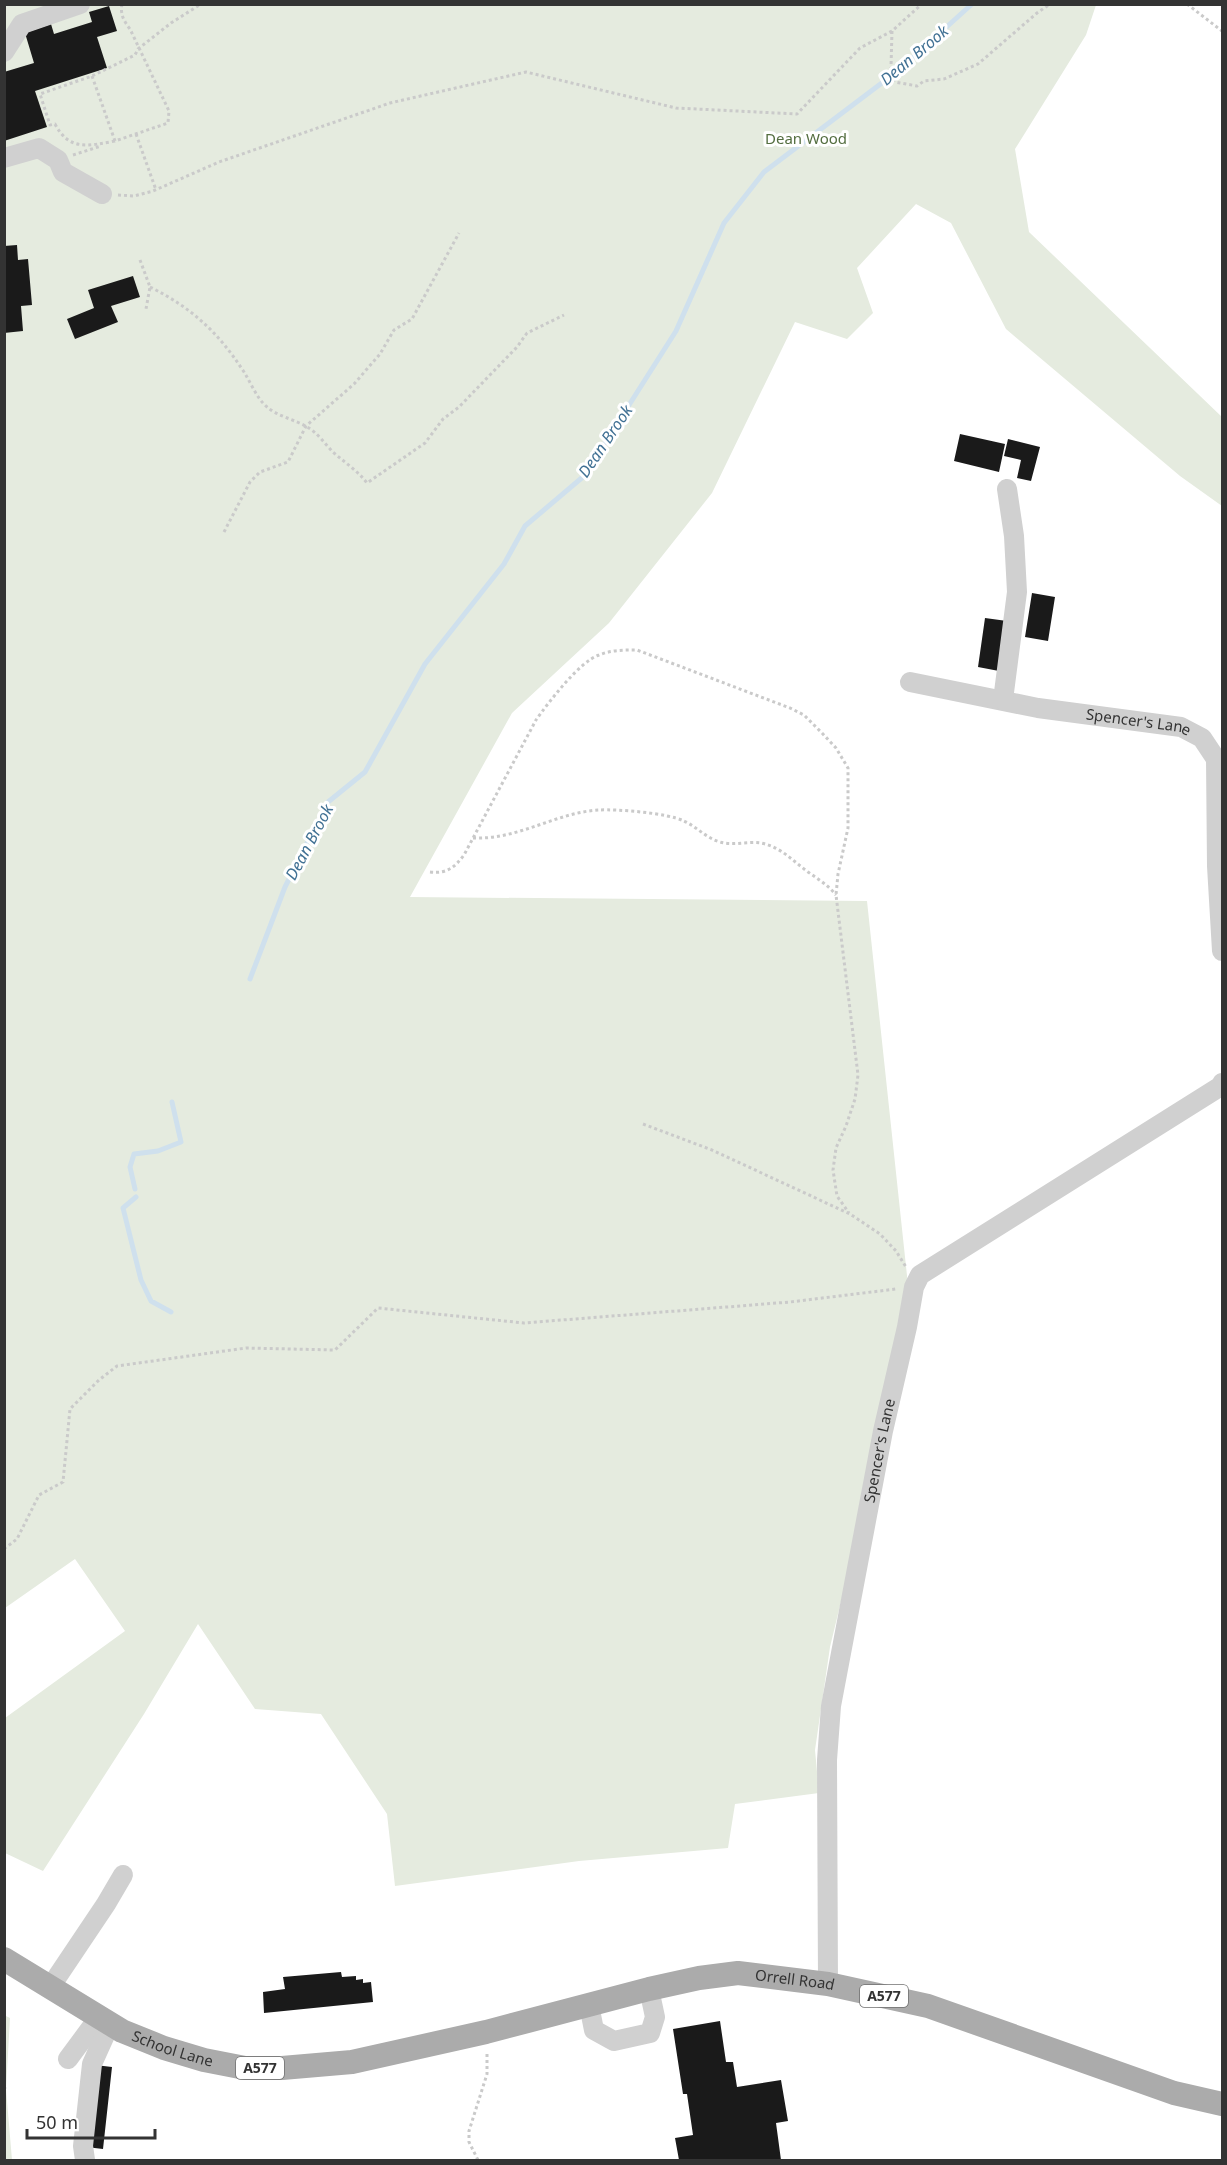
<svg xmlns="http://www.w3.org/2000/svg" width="1227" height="2165" font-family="'Noto Sans',sans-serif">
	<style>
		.green { fill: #e5ebdf }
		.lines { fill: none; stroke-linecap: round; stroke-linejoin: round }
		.stream { stroke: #cfe0ed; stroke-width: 5 }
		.building { fill: #1a1a1a }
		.path { stroke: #cacaca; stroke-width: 3; stroke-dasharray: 3 3; stroke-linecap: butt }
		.minor { stroke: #d0d0d0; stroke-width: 20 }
		.major { stroke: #ababab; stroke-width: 24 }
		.labels { text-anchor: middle; stroke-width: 6; stroke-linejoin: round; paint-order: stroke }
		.shield { fill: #fff; stroke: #707070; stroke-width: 1.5 }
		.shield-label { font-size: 14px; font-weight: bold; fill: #333 }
		.park-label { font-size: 15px; fill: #546e40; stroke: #fff }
		.street-label { font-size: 15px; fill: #333; stroke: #fff }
		.water-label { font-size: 16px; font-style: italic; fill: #417194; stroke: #fff }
	</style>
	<rect width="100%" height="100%" fill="#fff"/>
	<path class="green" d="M5 5H1096L1086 35 1015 149 1029 232 1222 417V506L1180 476 1006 329 951 223 916 204 857 268 873 313 847 339 795 322 712 493 609 623 512 713 410 897 867 901 908 1285 861 1519 830 1647 815 1750 819 1793 735 1804 728 1848 579 1861 395 1886 387 1814 321 1714 255 1709 198 1624 144 1714 43 1871 5 1853V1718L125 1631 75 1559 5 1608Z
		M4 2015 10 2018 6 2089 12 2160H4Z"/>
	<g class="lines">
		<path class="stream" d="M250 979 285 887 328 802 365 772 425 664 504 564 525 526 584 476 676 331 724 223 764 172 899 70 972 4
			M135 1189 130 1167 134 1154 158 1151 181 1142 172 1102
			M136 1197 123 1208 141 1280 151 1301 171 1312"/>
	</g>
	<path class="building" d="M109 6 117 31 97 37 107 68 35 91 47 127 4 141V72L34 63 25 33 51 24 54 34 92 22 89 12Z
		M17 245 18 260 28 259 32 305 21 306 23 331 4 333V246Z
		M133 276 140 297 111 306 118 322 75 339 67 319 94 308 88 290Z
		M960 434 1005 444 999 472 954 461Z
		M1008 439 1040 447 1031 481 1017 478 1021 460 1004 456Z
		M1032 593 1055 597 1048 641 1025 637Z
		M985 618 1007 621 999 671 978 667Z
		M341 1972 342 1977 356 1976V1980L363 1979V1983L371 1982 373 2002 264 2013 263 1992 285 1989 283 1977Z
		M720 2021 726 2062H733L737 2087 781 2080 788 2121 776 2123 781 2160H679L675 2138 693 2135 687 2094H683L673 2029Z
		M95 2065 112 2067 103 2149 86 2147Z"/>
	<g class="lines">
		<path class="path" d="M1187 4 1222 31
			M892 31 891 67 895 82 917 86 924 81 944 79 978 64 1037 13 1050 4
			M92 76 115 141 168 123 169 111 130 29C124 21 120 15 122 4
			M136 134 156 190
			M115 141C88 146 69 151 55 124L50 125 40 94 92 76 135 55 138 49 171 23 201 4
			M73 155 101 146
			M118 195 134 196 153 191 219 162 390 103 526 72 676 108 797 114 860 48 892 31 922 4
			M140 260 150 287 146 309
			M150 287C192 308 218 332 244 372 251 383 256 397 266 406 276 416 294 419 307 427 317 432 325 444 333 452 345 463 357 470 367 483L425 443 443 419 459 407 517 347 527 333 564 315
			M224 532 250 482 260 472 288 462 306 426 354 384 380 354 394 330 412 319 459 233
			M473 838C518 840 555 813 598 810 618 809 667 813 684 821 697 827 706 838 720 842 733 846 748 841 761 843 781 847 793 861 808 872 818 879 828 885 836 895
			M430 872C447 874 455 867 464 855L536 720C548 703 580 661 599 655 611 650 624 650 637 650L790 708 804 715 822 733 836 748 848 768V828L838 874 836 895 858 1075 855 1099 846 1126 836 1148 833 1170 837 1196 849 1213
			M643 1124 712 1150 850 1214 880 1234 896 1251 906 1267
			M4 1549 17 1539 39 1495 63 1482 70 1409 99 1380 117 1366 246 1348 335 1350 378 1308 524 1323 790 1302 896 1289
			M4 2088 6 2089
			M478 2160 469 2142V2131L487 2074V2052"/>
		<g class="minor">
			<path d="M4 52 22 24 80 4"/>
			<path d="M4 158 39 148 58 160 63 172 102 194"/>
			<path id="s1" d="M910 682 1038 708 1181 727 1202 738 1216 759 1217 866 1222 951"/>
			<path d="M1003 700 1017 592 1014 536 1007 489"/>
			<path id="s2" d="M828 1984 827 1760 831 1706 883 1431 907 1327 914 1287 920 1275 1221 1086 1222 1083"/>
			<path d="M51 1986 106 1904 123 1875"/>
			<path d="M589 2005 594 2030 614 2041 650 2033 655 2017 649 1989"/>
			<path d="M68 2059 99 2017"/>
			<path d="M85 2160 83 2146 92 2064 110 2024"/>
		</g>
		<path class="major" id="s3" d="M4 1959 122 2031 164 2048 204 2060 245 2068H282L352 2062 486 2032 649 1989 699 1978 738 1973 828 1984 928 2006 1174 2093 1222 2104"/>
	</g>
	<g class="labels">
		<g class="shield">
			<rect x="860" y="1985" width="48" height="22" rx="4.5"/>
			<rect x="236" y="2057" width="48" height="22" rx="4.5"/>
		</g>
		<g class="shield-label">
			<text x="884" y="2001">A577</text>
			<text x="260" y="2073">A577</text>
		</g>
		<g class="park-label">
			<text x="806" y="144">Dean Wood</text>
		</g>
		<g class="street-label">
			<text dy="5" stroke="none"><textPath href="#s1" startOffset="232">Spencer's Lane</textPath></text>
			<text dy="5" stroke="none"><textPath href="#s2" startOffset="538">Spencer's Lane</textPath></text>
			<text dy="5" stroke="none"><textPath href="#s3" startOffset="828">Orrell Road</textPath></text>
			<text dy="5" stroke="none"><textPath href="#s3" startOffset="192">School Lane</textPath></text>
		</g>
		<g class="water-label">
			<text transform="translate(914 55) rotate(-40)" y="6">Dean Brook</text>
			<text transform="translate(605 441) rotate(-56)" y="6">Dean Brook</text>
			<text transform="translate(309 842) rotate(-62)" y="6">Dean Brook</text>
		</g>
	</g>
	<rect width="1227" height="2165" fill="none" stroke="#333333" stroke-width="12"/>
	<path d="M27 2129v9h128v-9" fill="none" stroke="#333333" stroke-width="3"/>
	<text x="36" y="2129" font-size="18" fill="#333333" stroke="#ffffff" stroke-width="4.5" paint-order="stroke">50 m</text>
</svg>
